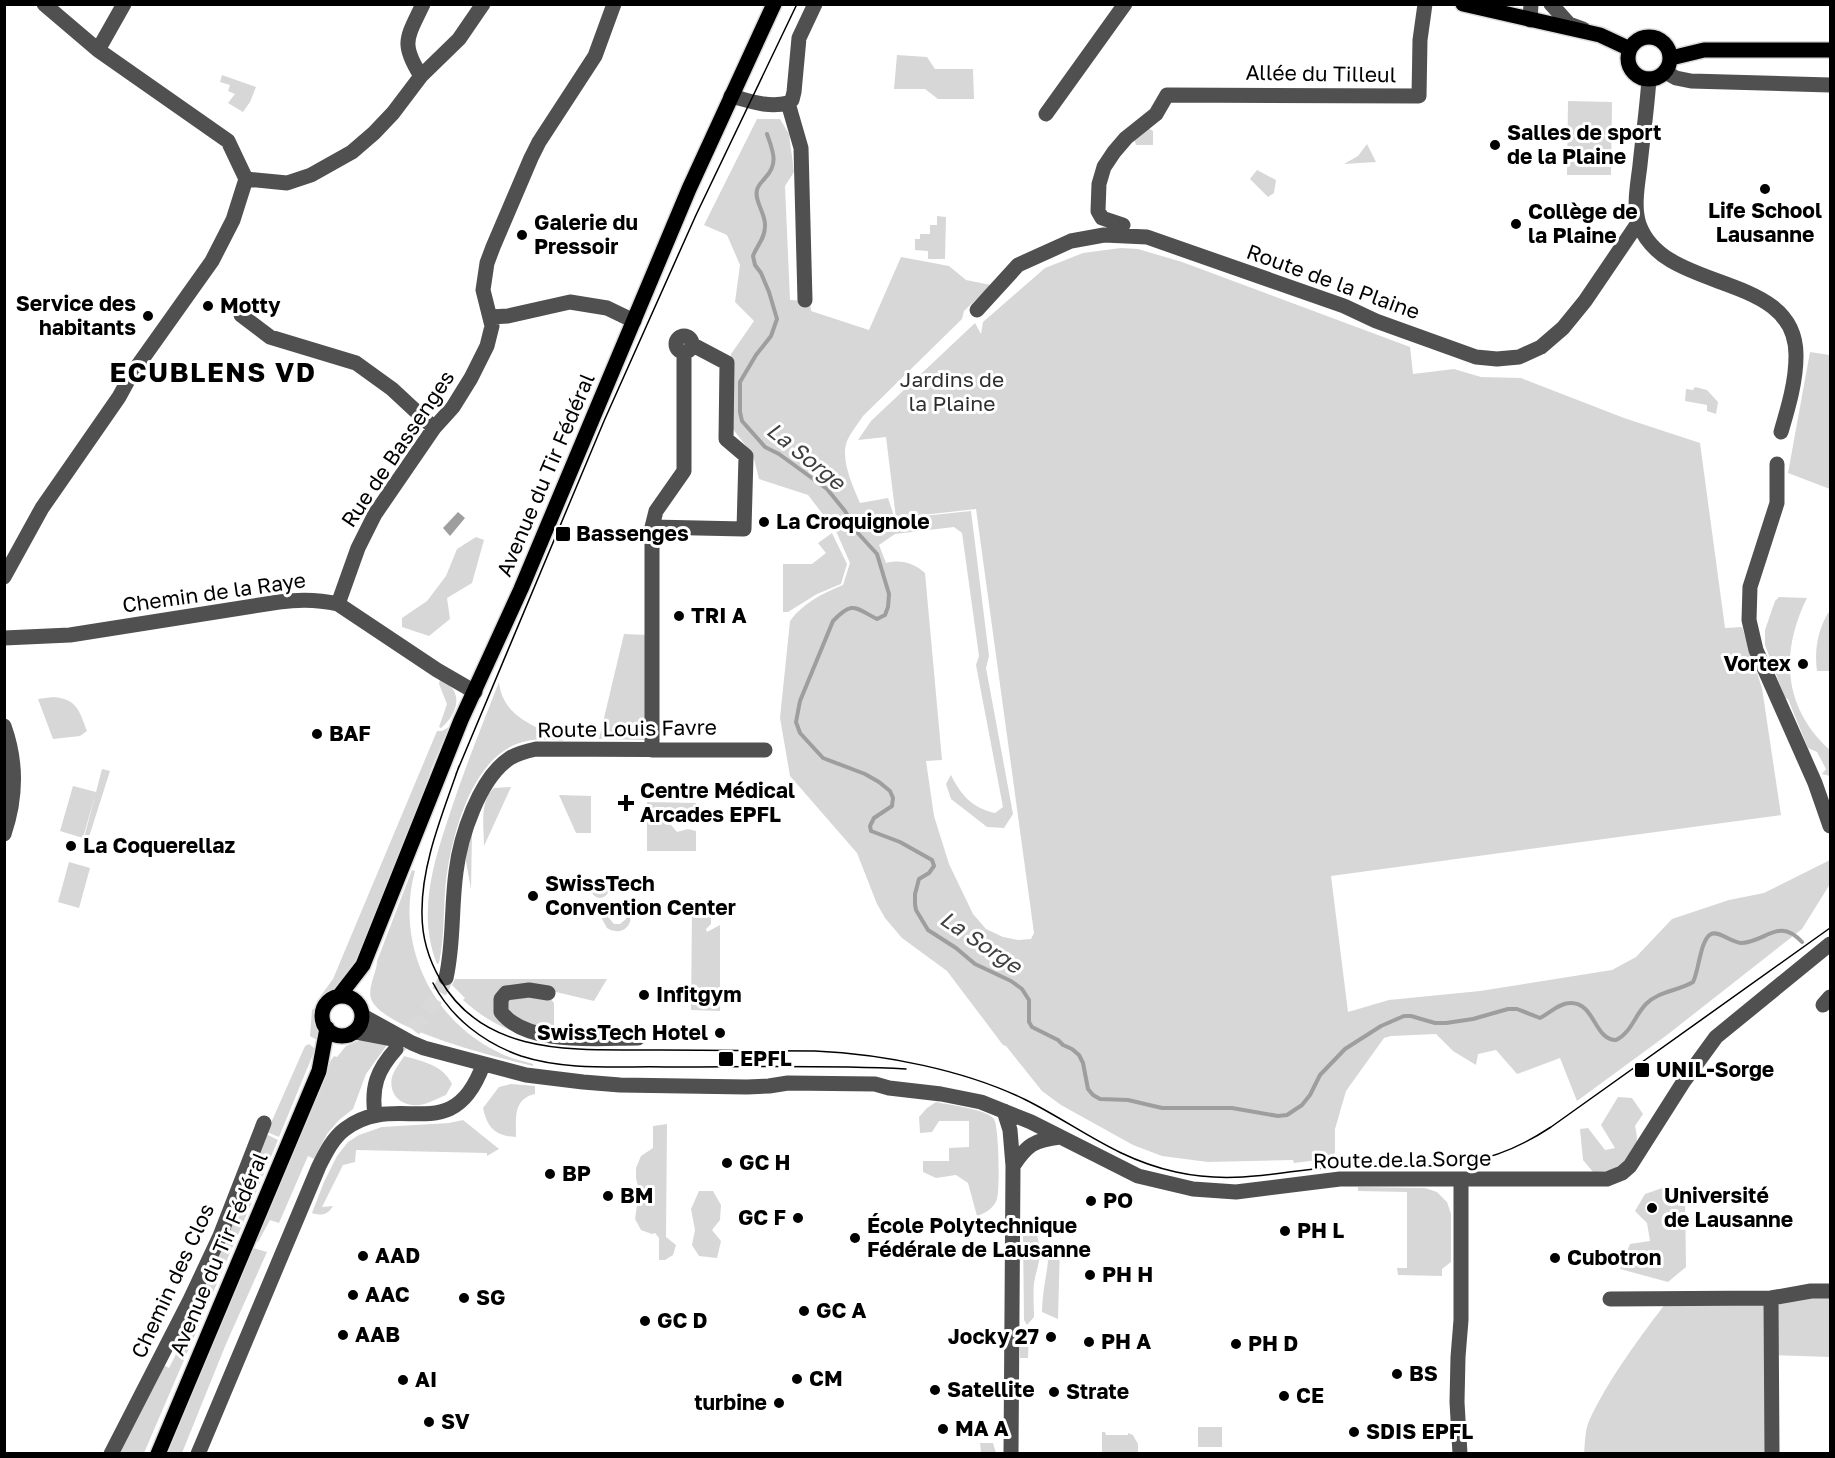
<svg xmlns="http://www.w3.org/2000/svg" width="1835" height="1458" font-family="'Golos Text',sans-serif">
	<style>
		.green { fill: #d7d7d7; fill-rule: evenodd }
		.water { fill: #9e9e9e }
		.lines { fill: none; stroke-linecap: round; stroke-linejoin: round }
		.stream { stroke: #9e9e9e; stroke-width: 4 }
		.minor-tunnel { stroke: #d9d9d9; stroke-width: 15; stroke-dasharray: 15 8; stroke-linecap: butt }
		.major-casing { stroke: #dbdbdb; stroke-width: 18 }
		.minor { stroke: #505050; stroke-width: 15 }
		.major { stroke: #000; stroke-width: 15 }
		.tram { stroke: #000; stroke-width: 1.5 }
		.poi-dot { fill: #000; stroke: #fff; stroke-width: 2 }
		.labels { text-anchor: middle; stroke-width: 6; stroke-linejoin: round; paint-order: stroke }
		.street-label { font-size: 21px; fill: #000; stroke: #fff }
		.poi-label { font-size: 21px; font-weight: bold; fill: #000; stroke: #fff; text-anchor: start }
		.park-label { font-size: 21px; fill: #2e2e2e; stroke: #fff }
		.water-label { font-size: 22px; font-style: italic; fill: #3f3f3f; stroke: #fff }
		.district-label { font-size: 27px; font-weight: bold; letter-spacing: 1.5px; fill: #000; stroke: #fff }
	</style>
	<rect width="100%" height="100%" fill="#fff"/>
	<path class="green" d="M897 55 927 57 935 69H973L974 99H938L925 89H894Z
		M222 75 256 87 250 102 243 112 228 103 235 94 228 91 230 85 220 82Z
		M1568 101 1612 102 1611 175H1567Z
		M757 119H780L789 134 794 172 785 186 790 300 810 301 811 311 869 330 901 257 949 266 966 280 991 285 964 311 962 319 863 416C858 424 851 432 847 441 840 460 853 486 860 503L888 498 895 519 971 511 989 656 986 668 1013 814 1004 828 987 827 973 816 951 799 946 784 951 775C961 795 972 808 995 813L1003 807 976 665 979 656 962 533 954 527 895 534 879 545 886 563C901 559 914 563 925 573L942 760 926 761 934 816 949 864 973 914 986 929 1003 937 1018 940 1031 939 1034 933 976 509 896 518 886 437 858 440 871 421 975 323 981 334 983 322 1045 268 1083 253 1121 248 1138 249 1182 262 1410 347 1413 374 1454 369 1481 377 1521 378 1624 418 1700 443 1725 628 1742 627 1762 688 1781 815 1331 876 1348 1012 1389 1000 1480 991 1612 970 1636 957 1672 919 1729 900 1764 893 1830 860V884L1802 929 1667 1035 1577 1101 1560 1058 1517 1074 1496 1050 1478 1054 1476 1065 1453 1051 1436 1034 1391 1036 1384 1038 1346 1091 1335 1129V1153L1325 1159 1294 1163 1293 1160 1208 1162 1162 1156 1133 1145 1061 1105 1042 1091 1006 1046 1003 1045 947 971 902 938 885 918 877 904 857 853 790 776 780 718 790 621C804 602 822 594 843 585L850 563 836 531 808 495 759 479 753 455 729 424 731 354 754 321 735 302 740 265 727 235 704 225Z
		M1148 128 1153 131V145H1136L1134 138Z
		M1367 144 1376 162 1344 164 1358 156Z
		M1257 170 1276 180 1274 193 1268 197 1250 179Z
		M937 216 946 217 945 259H928V251L915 250V239H920V234H930V225H937Z
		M1810 352 1830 355V489L1788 473Z
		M1695 387 1707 390 1718 402 1716 414 1707 411V405L1685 401 1686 389 1693 390Z
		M832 533 847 564 841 584 817 594 788 612H783V564H812L826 553 818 543Z
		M476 537 484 540 472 583 447 598 450 619 429 636 402 627V618L427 601 446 576 457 549Z
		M1779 597 1807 598C1780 652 1783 708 1830 750V776L1822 774 1826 769 1817 752 1808 748 1788 699 1785 698 1765 645V630L1775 601Z
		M1830 610V671H1817C1814 650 1818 628 1830 610Z
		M624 634 648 635 647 740 599 739Z
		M440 679C443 682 449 685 452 688 463 702 451 720 441 728L439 727 447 704 439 684Z
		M499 682C503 718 535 725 564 741 552 740 539 738 527 741 473 751 452 834 446 880 443 908 445 936 439 963L437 964C416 911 435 858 452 807 466 765 483 723 499 682Z
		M53 697C77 699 79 710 87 731L80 736 53 739 38 699Z
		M449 727 432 767 404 847 351 972 338 990 328 995 321 1002 317 1001 333 979 437 731H442Z
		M102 769 110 771 88 840 84 838Z
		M73 786 96 792 83 838 60 831Z
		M511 787 484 846C484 828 479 801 494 788Z
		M559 795 591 796V833H576Z
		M647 802 696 803V825L691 824 687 815 681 813 675 814V819L671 825 677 832 688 829 696 831V851H647Z
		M472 833 471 889 465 856Z
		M69 862 90 868 79 908 58 902Z
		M412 870 415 871C395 943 431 1020 498 1052 509 1058 521 1061 533 1064V1066C500 1058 388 1031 372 1001 366 989 377 973 377 961Z
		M591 889a9 9 0 1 1 18 0a9 9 0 1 1-18 0Z
		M617 903 625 906C639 920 624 939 607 928L602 919 605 910ZM620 906 627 913 626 919 620 924H614L608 917C608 910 613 906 620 906Z
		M692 907H711V924L706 929 707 932 720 925V1011L691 1010Z
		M455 979H607L594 1001 539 988 498 1002 540 1039C509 1032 486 1021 463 1000L465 998 452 985Z
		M548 995 554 1003V1035L520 1023 502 1005 503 1000Z
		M315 1008 318 1010 320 1042 310 1036 312 1010Z
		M360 1040 387 1045 366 1074 353 1109 339 1120 327 1134 314 1159 308 1156 279 1223 270 1220 258 1242 255 1241 331 1060 334 1056 337 1057 346 1046Z
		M309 1044 314 1048V1052L279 1137 267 1132 305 1046Z
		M404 1056C423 1062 442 1064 452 1084L446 1095C438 1098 428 1104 419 1105 402 1107 388 1095 392 1077 394 1070 400 1063 404 1056Z
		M511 1084 535 1086V1094C513 1099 516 1118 516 1137 495 1136 487 1127 483 1108L499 1087Z
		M1618 1097 1632 1098 1643 1114 1635 1126C1643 1160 1626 1171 1593 1172L1583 1160 1580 1129 1588 1128 1605 1150 1615 1148 1601 1125Z
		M936 1102C949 1105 987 1109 994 1119 999 1127 1000 1188 997 1199 994 1208 986 1213 977 1216L968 1183 956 1175 936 1178 923 1172V1161H949V1148L969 1147V1121H939L932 1132 920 1133 919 1117 927 1108Z
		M463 1120 499 1149 487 1156V1153L356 1150 355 1162 343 1165 322 1207 333 1206C328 1215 321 1216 312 1213L324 1182 337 1156 348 1142 359 1135 382 1127 449 1123Z
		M667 1124 666 1237 676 1245 673 1255 665 1260H659V1238L655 1233 652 1234 641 1230 635 1219 639 1191 636 1178V1168L641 1156 653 1148V1126Z
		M264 1133 278 1140 238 1235H226Z
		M1671 1185 1685 1194 1686 1267 1668 1282 1620 1269 1630 1244 1650 1241 1647 1223 1635 1211 1645 1194Z
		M1358 1187 1425 1188 1437 1192 1447 1202 1451 1214V1262L1442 1269V1276L1398 1275 1397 1268H1407V1192L1358 1191Z
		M699 1191H713L721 1205 720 1220 712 1230 721 1241 717 1258 699 1256 692 1245 695 1230 691 1209Z
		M1023 1231 1036 1232C1044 1256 1038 1261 1034 1283 1033 1294 1034 1306 1034 1317L1027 1325 1024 1320Z
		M224 1239H236L144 1453 116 1454 162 1364 169 1368 177 1352 170 1349Z
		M1049 1246H1060L1058 1319 1042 1312C1042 1289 1049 1268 1049 1246Z
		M253 1248 267 1252 226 1344 182 1453 167 1454Z
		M1830 1291V1357L1772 1355V1453L1584 1454C1585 1443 1585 1430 1589 1421 1607 1381 1642 1334 1669 1299Z
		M1029 1333 1028 1358H1020V1340Z
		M1198 1427H1222V1447H1198Z
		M1102 1432H1105L1106 1435H1128V1433L1133 1435 1138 1444V1453H1102Z
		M980 1443H993L996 1453H981Z"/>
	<path class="water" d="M458 512 465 518 450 536 443 528Z"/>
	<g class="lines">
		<path class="stream" d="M767 134C773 151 779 164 765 178 762 182 758 185 757 190 754 201 766 214 765 226 765 239 757 245 753 256L755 265 761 273 769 292 777 319 771 336 756 355 740 382V412L742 421 765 447 779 454 827 489 845 511 856 531 877 554 889 594 888 607 885 615 877 619C855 608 853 600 833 621L800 701 796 722 800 733 823 758 865 774 879 782 890 791 893 798 892 806 874 818 870 826 871 831 900 842 932 860 934 866 929 873 919 879 915 894V904L916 910 928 930 956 948 975 964 1011 981 1022 989 1029 1000V1022L1032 1027 1058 1040 1063 1045 1072 1049 1079 1055 1083 1063 1088 1089 1093 1095 1100 1099 1128 1100 1162 1108H1232L1278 1116 1287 1115 1302 1105 1310 1095 1320 1075 1345 1049 1381 1026 1404 1016H1411L1435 1023H1446L1473 1019 1508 1009H1517L1540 1018C1550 1013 1559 1003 1570 1003 1595 1002 1594 1040 1616 1040 1631 1033 1635 1015 1646 1004 1659 991 1678 991 1693 982 1699 971 1700 940 1711 934 1719 930 1731 943 1742 943 1767 941 1779 917 1802 942"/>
		<path class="minor-tunnel" d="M398 1047C418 1025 434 1005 446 978"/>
		<g class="major-casing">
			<path id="major" d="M1463 4 1600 35 1630 49
				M1628 58a21 21 0 1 1 42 0a21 21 0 1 1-42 0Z
				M1671 58 1704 50H1830
				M322 1016a20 20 0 1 1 40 0a20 20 0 1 1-40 0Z
				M339 996 363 965 461 720 521 589 689 189 774 4
				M158 1454 319 1071 327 1028"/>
		</g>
		<path class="minor" d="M1551 4 1569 24 1583 29
			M1530 20 1531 4
			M98 50 124 4
			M1665 72 1676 78 1691 81 1830 85
			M421 76C400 43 407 38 423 4
			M1649 79C1647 108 1643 136 1640 165 1638 183 1633 206 1639 224 1664 295 1797 270 1796 356 1796 382 1788 408 1781 432
			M731 96C750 101 768 108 788 103
			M1046 114 1125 4
			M246 179 287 183 311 175 352 152 374 133 393 113 421 76 459 39 483 4
			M1123 225 1102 218 1098 211 1099 184 1104 167 1114 152 1126 138 1156 114 1167 95 1419 96 1420 40 1425 4
			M805 300 801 148 788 103 792 100 794 92 799 38 815 4
			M977 310 1018 265 1071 241 1104 235 1147 237 1344 306 1376 321 1476 357 1497 359 1519 357 1541 347 1563 328 1585 301 1638 223
			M241 315 270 337 356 363 392 389 434 428
			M490 317 508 316 570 302 607 308 634 321
			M676 344a8 8 0 1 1 16 0a8 8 0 1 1-16 0Z
			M1777 464V503L1750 587 1749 620 1756 650 1815 783 1830 826
			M652 527 744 529 746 456 726 439 727 363 693 345
			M4 577 42 508 119 397 131 375 212 261 233 220 246 179 228 141 98 50 44 4
			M338 604 358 548 375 514 434 428 453 407 471 378 487 346 492 326 483 290 487 263 493 247 531 158 539 142 595 56 614 4
			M4 638 70 635 279 602C300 599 317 599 338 604L437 670 475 692
			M4 726C17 762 16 799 4 834
			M652 750V527L656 511 684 471V352
			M446 978C454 943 451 908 456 872 460 838 479 778 510 758 518 753 527 751 536 749L765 750
			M548 993 529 990 506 993 501 999V1012C527 1046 599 1038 638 1038
			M1823 1005 1830 997
			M363 1016 412 1043 424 1048 526 1075 583 1082 620 1085 747 1087 769 1086 788 1083 875 1084 889 1088 941 1094 981 1102 1031 1122 1138 1176 1193 1189 1236 1192 1340 1179H1607L1622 1173 1630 1166 1684 1081 1716 1037 1830 944
			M355 1032 397 1040
			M1004 1111 1010 1130 1013 1166 1011 1454
			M375 1115C371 1087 377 1070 396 1049
			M1013 1166C1027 1145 1034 1140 1060 1137
			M1771 1298 1772 1454
			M1610 1299 1771 1298 1811 1291H1830
			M111 1454 190 1300 220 1236 264 1123
			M198 1454 319 1166C326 1152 333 1138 345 1129 398 1089 452 1150 483 1065
			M1460 1454 1457 1402 1458 1357 1461 1320V1179"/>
		<use href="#major" class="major"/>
		<path class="tram" d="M459 766C443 813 421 864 422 914 422 937 429 960 440 979 486 1060 582 1049 661 1050 712 1050 764 1051 815 1051 883 1054 965 1070 1026 1100 1078 1126 1116 1159 1176 1172 1243 1187 1295 1166 1360 1166 1438 1166 1483 1172 1551 1127L1830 928
			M456 774 604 421 696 215 797 4
			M433 983C451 1018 484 1043 521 1056 567 1071 619 1066 666 1067 746 1067 826 1065 906 1069"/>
	</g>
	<g class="poi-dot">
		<circle cx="1495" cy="145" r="6"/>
		<circle cx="1765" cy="189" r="6"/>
		<circle cx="1516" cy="224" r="6"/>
		<circle cx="522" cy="235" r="6"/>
		<circle cx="208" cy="306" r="6"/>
		<circle cx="148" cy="316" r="6"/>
		<circle cx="764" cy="522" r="6"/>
		<rect x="555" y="526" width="16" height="16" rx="3"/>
		<circle cx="679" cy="616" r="6"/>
		<circle cx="1803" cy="664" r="6"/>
		<circle cx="317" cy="734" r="6"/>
		<path d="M623 794h6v6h6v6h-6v6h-6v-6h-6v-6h6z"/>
		<circle cx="71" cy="846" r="6"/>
		<circle cx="533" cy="896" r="6"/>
		<circle cx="644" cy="995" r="6"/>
		<circle cx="720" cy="1033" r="6"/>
		<rect x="718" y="1051" width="16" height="16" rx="3"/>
		<rect x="1634" y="1062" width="16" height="16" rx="3"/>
		<circle cx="727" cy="1163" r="6"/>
		<circle cx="550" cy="1174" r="6"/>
		<circle cx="608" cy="1196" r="6"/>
		<circle cx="1091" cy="1201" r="6"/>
		<circle cx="1652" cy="1208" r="6"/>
		<circle cx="798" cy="1218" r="6"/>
		<circle cx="1285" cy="1231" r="6"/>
		<circle cx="855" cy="1238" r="6"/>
		<circle cx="363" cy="1256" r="6"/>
		<circle cx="1555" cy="1258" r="6"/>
		<circle cx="1090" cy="1275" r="6"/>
		<circle cx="353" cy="1295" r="6"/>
		<circle cx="464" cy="1298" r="6"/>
		<circle cx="804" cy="1311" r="6"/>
		<circle cx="645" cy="1321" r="6"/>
		<circle cx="343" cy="1335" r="6"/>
		<circle cx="1051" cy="1337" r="6"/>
		<circle cx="1089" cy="1342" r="6"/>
		<circle cx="1236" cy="1344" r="6"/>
		<circle cx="1397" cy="1374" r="6"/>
		<circle cx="797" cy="1379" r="6"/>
		<circle cx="403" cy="1380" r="6"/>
		<circle cx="935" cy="1390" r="6"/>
		<circle cx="1054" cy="1392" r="6"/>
		<circle cx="1284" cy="1396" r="6"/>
		<circle cx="779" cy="1403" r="6"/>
		<circle cx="429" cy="1422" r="6"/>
		<circle cx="943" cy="1429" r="6"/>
		<circle cx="1354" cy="1432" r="6"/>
	</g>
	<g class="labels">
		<g class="street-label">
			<text transform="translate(1321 74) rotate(1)" y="7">Allée du Tilleul</text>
			<text transform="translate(1333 282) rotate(20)" y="7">Route de la Plaine</text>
			<text transform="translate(398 449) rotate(-56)" y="7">Rue de Bassenges</text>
			<text transform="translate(546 475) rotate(-67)" y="7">Avenue du Tir Fédéral</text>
			<text transform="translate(214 593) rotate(-8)" y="7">Chemin de la Raye</text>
			<text transform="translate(627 729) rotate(-1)" y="7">Route Louis Favre</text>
			<text transform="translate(1402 1160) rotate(-1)" y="7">Route de la Sorge</text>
			<text transform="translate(219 1254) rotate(-67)" y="7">Avenue du Tir Fédéral</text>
			<text transform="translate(173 1281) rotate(-65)" y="7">Chemin des Clos</text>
		</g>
		<g class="poi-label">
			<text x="1507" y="140">Salles de sport<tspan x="1507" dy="24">de la Plaine</tspan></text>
			<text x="1765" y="218" text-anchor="middle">Life School<tspan x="1765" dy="24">Lausanne</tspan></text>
			<text x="1528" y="219">Collège de<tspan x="1528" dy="24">la Plaine</tspan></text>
			<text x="534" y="230">Galerie du<tspan x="534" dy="24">Pressoir</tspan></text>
			<text x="136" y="311" text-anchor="end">Service des<tspan x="136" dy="24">habitants</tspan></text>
			<text x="220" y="313">Motty</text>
			<text x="776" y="529">La Croquignole</text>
			<text x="576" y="541">Bassenges</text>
			<text x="691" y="623">TRI A</text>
			<text x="1791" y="671" text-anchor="end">Vortex</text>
			<text x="329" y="741">BAF</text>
			<text x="640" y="798">Centre Médical<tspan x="640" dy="24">Arcades EPFL</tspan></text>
			<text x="83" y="853">La Coquerellaz</text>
			<text x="545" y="891">SwissTech<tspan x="545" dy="24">Convention Center</tspan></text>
			<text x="656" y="1002">Infitgym</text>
			<text x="708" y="1040" text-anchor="end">SwissTech Hotel</text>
			<text x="740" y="1066">EPFL</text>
			<text x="1656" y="1077">UNIL-Sorge</text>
			<text x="739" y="1170">GC H</text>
			<text x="562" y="1181">BP</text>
			<text x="620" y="1203">BM</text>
			<text x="1664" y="1203">Université<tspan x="1664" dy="24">de Lausanne</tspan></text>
			<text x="1103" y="1208">PO</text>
			<text x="786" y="1225" text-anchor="end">GC F</text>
			<text x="867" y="1233">École Polytechnique<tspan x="867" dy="24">Fédérale de Lausanne</tspan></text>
			<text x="1297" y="1238">PH L</text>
			<text x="375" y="1263">AAD</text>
			<text x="1567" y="1265">Cubotron</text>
			<text x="1102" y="1282">PH H</text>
			<text x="365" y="1302">AAC</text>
			<text x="476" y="1305">SG</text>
			<text x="816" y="1318">GC A</text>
			<text x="657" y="1328">GC D</text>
			<text x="355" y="1342">AAB</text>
			<text x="1039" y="1344" text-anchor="end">Jocky 27</text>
			<text x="1101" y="1349">PH A</text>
			<text x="1248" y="1351">PH D</text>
			<text x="1409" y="1381">BS</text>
			<text x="809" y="1386">CM</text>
			<text x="415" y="1387">AI</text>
			<text x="947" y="1397">Satellite</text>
			<text x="1066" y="1399">Strate</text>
			<text x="1296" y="1403">CE</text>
			<text x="767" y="1410" text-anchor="end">turbine</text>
			<text x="441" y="1429">SV</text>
			<text x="955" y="1436">MA A</text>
			<text x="1366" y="1439">SDIS EPFL</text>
		</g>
		<g class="park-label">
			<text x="952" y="387">Jardins de<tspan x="952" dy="24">la Plaine</tspan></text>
		</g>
		<g class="water-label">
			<text transform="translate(806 456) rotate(39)" y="8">La Sorge</text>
			<text transform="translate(981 942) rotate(34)" y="8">La Sorge</text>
		</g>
		<g class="district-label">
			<text x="213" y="382">ECUBLENS VD</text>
		</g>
	</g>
	<rect width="1835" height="1458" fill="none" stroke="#000000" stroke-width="12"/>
</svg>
